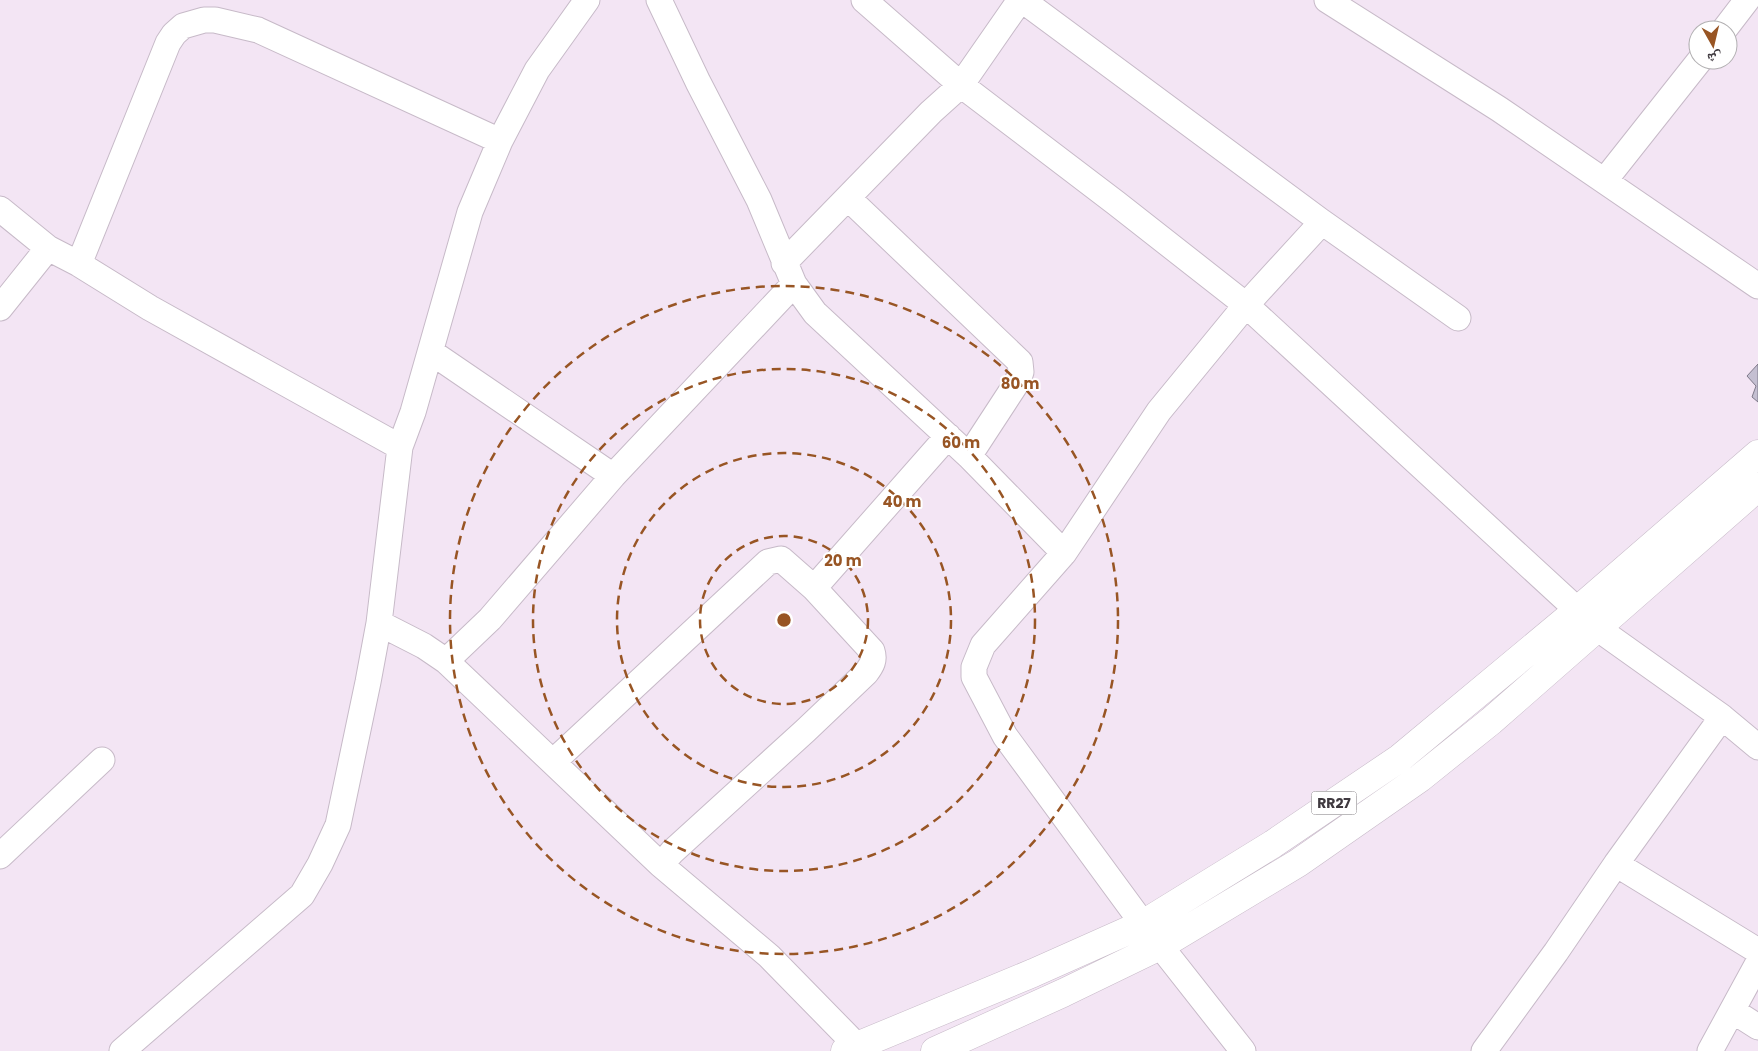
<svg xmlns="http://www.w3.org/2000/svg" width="1758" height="1051" font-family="Poppins,'Noto Naskh Arabic',sans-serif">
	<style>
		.building { fill: #c4bfd1; stroke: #7f7a8a }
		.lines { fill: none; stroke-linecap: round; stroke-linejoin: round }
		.street-casing { stroke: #c7bac8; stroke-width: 27 }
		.highway-casing { stroke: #c7bac8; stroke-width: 29 }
		.street { stroke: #fff; stroke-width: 25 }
		.highway { stroke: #fff; stroke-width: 28 }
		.ring { fill: none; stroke: #985524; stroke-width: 2.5; stroke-dasharray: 9 6 }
		.labels { text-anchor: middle; stroke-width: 4; stroke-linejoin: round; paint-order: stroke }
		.shield { fill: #fff; stroke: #797479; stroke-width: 1 }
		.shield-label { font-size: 14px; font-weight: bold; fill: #3f393f }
		.centre { fill: #985524; stroke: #fff; stroke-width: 2.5 }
		.ring-label { font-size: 15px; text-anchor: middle; font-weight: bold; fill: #985524; stroke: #fff; stroke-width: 4; stroke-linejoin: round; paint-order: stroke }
	</style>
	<rect width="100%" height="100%" fill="#f3e5f4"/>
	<path class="building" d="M1758 364V402L1752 397 1756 386 1747 376Z"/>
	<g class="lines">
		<g class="street-casing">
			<path id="street" d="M659 0 698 82 759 200 794 284 815 313 969 456 1064 553 983 645 974 667V677L1005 736 1143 924 1243 1051
				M864 0 961 85 1116 203 1246 305 1159 411 1064 553
				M1022 0 1322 222 1458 318
				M1327 0 1499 109 1758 286
				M1724 30 1747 0
				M1605 180 1700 60
				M848 198 1020 362 1021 372 1016 384 969 456
				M0 209 48 248 79 264 150 308 400 447
				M1322 222 1246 305 1597 628 1722 717 1758 747
				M784 263 931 112 961 85 1020 0
				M79 264 168 43 174 34 183 26 204 20H215L258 30 500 141
				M0 308 48 248
				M431 352 613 476
				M814 588 948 436
				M379 623 424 646 446 661 490 619 613 476 794 284
				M446 661 661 865 672 852 805 731 866 673C872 665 875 660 872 651L814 588 781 559 768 562 553 762
				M0 856 102 760
				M1616 864 1758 951
				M661 865 769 956 862 1051
				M1733 1011 1758 1027
				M122 1051 302 895 320 864 338 825 368 682 379 623 400 447 413 412 470 212 500 141 537 70 587 0
				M1484 1051 1556 952 1616 864 1722 717
				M1710 1051 1758 963"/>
		</g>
		<g class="highway-casing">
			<path id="highway" d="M845 1051 1033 973 1143 924 1273 844 1400 758 1578 610 1758 454
				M935 1051 1063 993 1160 946 1298 863 1420 778 1491 721 1758 487"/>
		</g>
		<use href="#street" class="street"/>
		<use href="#highway" class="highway"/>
	</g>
	<g class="ring">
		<circle cx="784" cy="620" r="84"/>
		<circle cx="784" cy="620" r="167"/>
		<circle cx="784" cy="620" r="251"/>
		<circle cx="784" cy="620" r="334"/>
	</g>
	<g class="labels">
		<rect class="shield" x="1311.5" y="791.5" width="45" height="23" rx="4"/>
		<g class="shield-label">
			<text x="1334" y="808">RR27</text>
		</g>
	</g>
	<circle cx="784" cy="620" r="8" class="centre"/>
	<g class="ring-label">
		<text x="1020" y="389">80 m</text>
		<text x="961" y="448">60 m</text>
		<text x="902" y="507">40 m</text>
		<text x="843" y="566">20 m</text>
	</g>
	<g transform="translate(1713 45) rotate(172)"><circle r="24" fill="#ffffff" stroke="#b2b0b2"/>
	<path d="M0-4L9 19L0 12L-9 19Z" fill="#985524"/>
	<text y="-8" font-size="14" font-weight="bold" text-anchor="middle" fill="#3f393f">ش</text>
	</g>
</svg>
